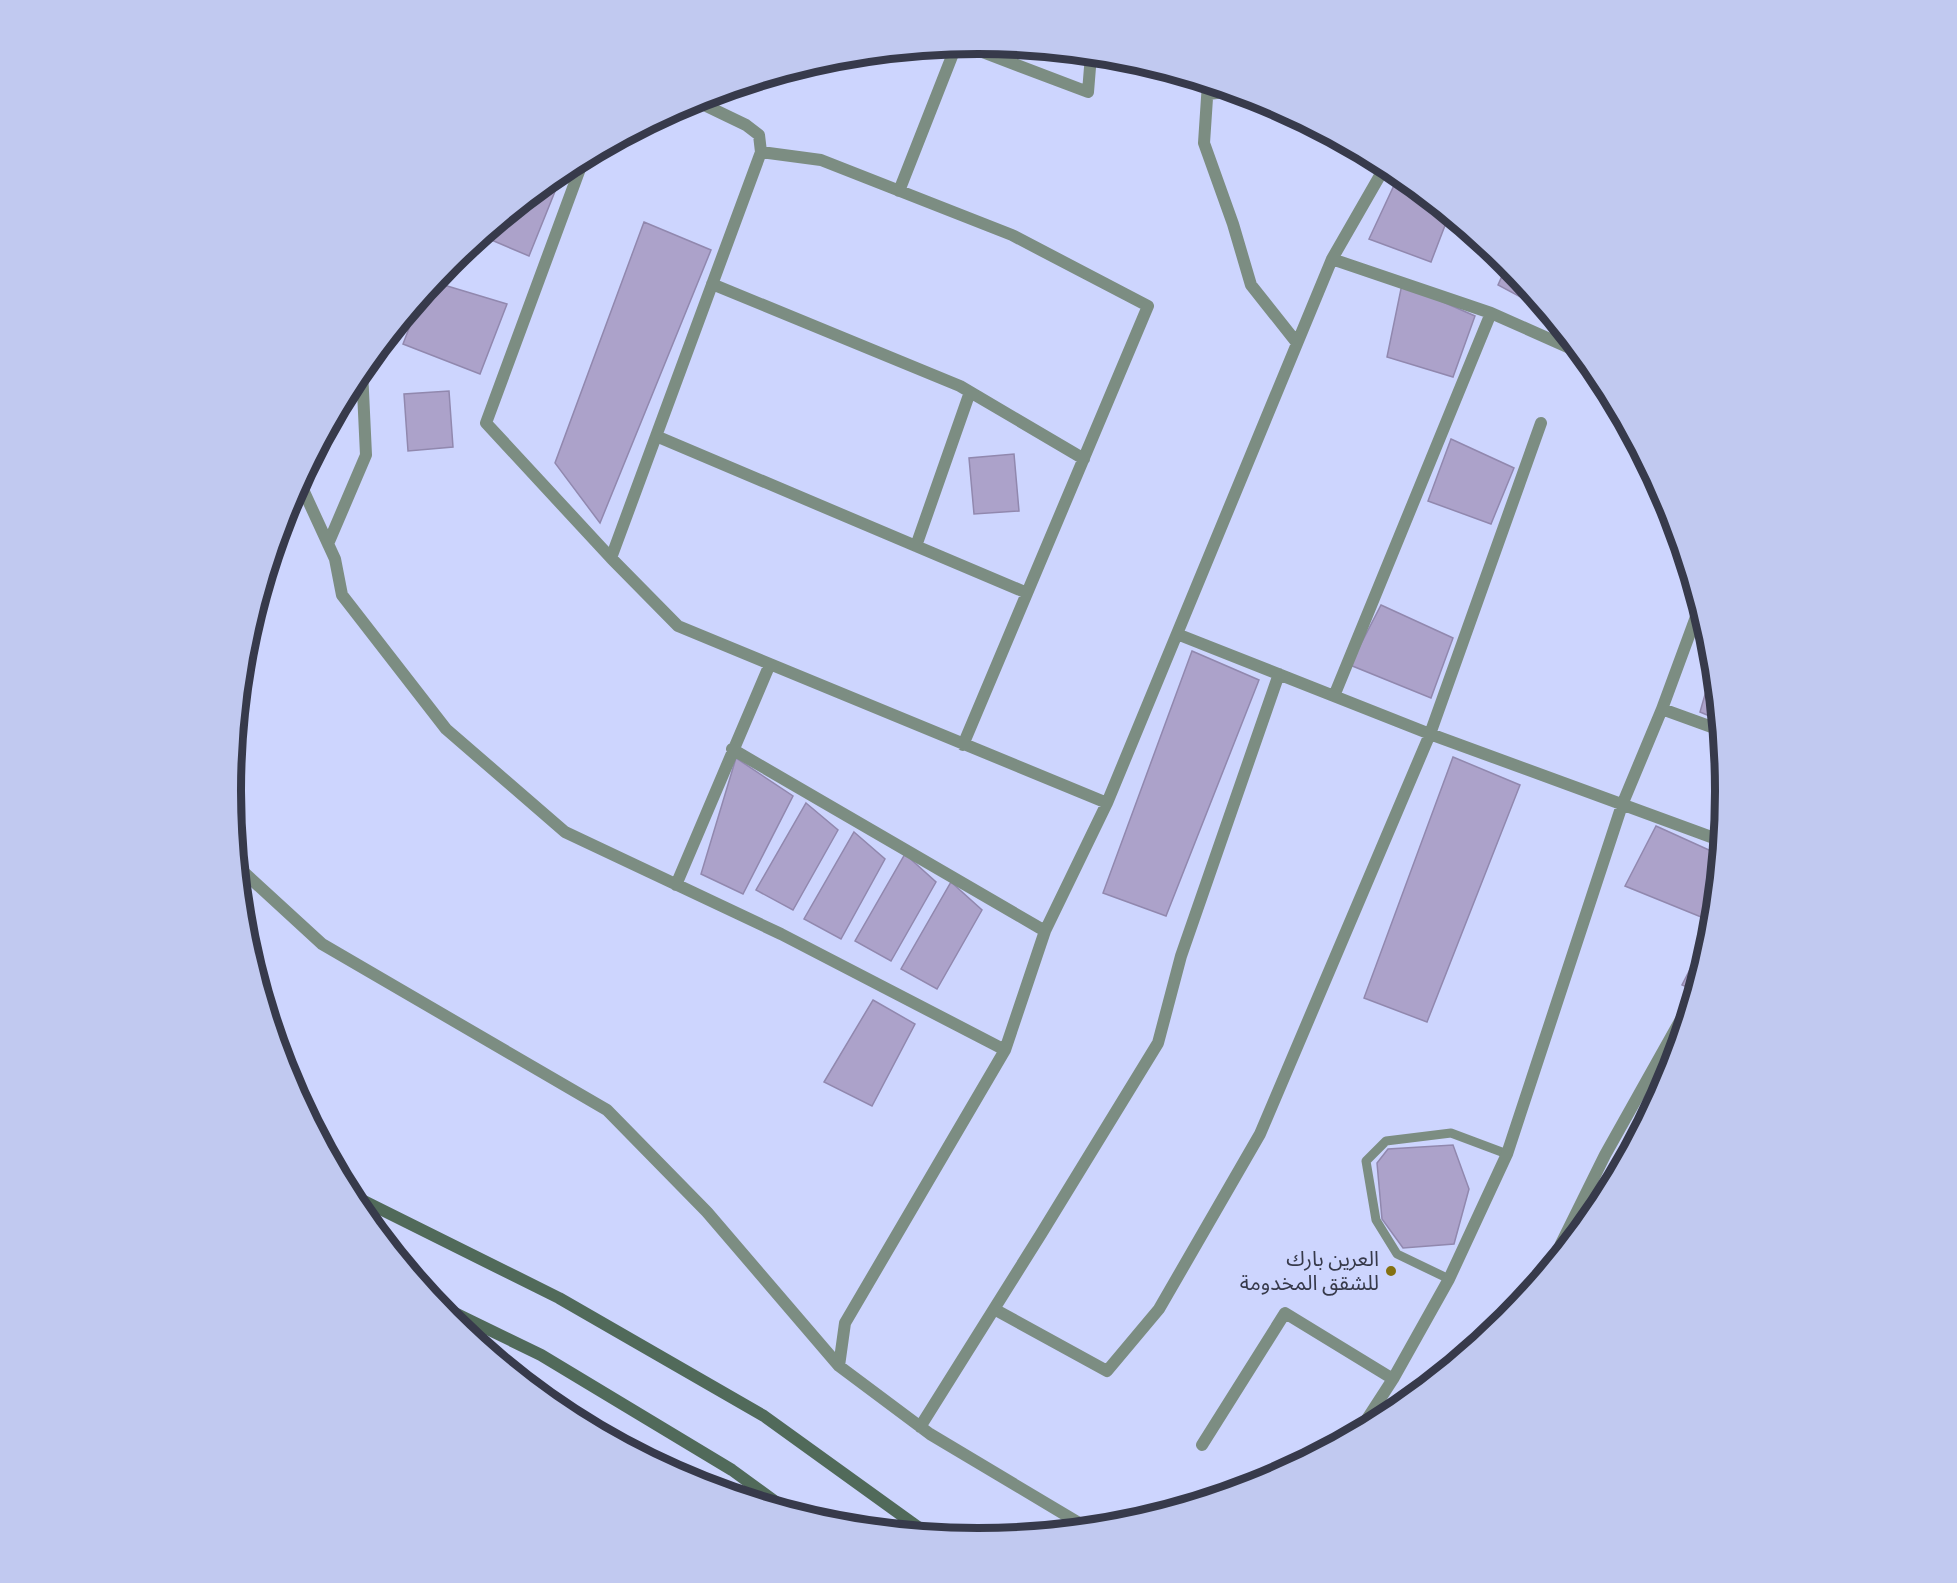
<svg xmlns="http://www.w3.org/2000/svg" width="1957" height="1583" font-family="Signika,'Noto Sans Arabic',sans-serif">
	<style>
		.building { fill: #aca2ca; stroke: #9188ae; stroke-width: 1.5 }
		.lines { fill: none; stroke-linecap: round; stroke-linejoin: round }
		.service { stroke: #7c8d82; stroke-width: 9 }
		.minor { stroke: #7c8d82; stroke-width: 12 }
		.secondary { stroke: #516a5a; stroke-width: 12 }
		.poi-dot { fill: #847111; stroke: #cdd5fe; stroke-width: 2 }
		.labels { text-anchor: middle; stroke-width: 6; stroke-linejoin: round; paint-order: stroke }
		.poi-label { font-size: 21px; fill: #373a4b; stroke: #cdd5fe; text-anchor: end }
		.rim { fill: none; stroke: #373a4b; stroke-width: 8 }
	</style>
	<rect width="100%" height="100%" fill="#cdd5fe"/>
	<path class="building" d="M558 173 562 174 529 256 482 236Z
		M1397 179 1412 184 1449 215 1431 262 1369 239Z
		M644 222 711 250 600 523 555 463Z
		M1508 263 1545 309V310L1498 285Z
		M434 282 507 304 480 374 403 344 421 297Z
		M1402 284 1475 316 1453 377 1387 357Z
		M449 391 453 447 408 451 404 394Z
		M1451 439 1514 468 1491 524 1428 501Z
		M1014 454 1019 511 974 514 969 458Z
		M1381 605 1453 638 1431 698 1350 665Z
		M1192 651 1259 680 1166 916 1103 893Z
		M1714 663 1719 720 1700 712Z
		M1453 757 1520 785 1427 1022 1364 998Z
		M736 758 793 796 743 894 701 874Z
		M806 803 838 830 793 910 756 890Z
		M1656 826 1720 855 1717 890 1706 919 1625 886Z
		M854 832 885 859 841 939 804 919Z
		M905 854 936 882 891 961 855 941Z
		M951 882 982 910 937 989 901 969Z
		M1713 925 1712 938 1696 991 1682 985Z
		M873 1000 915 1024 872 1106 824 1082Z
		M1453 1145 1469 1189 1454 1244 1403 1248 1382 1219 1377 1163 1388 1149Z"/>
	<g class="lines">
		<path class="service" d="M1449 1279 1397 1254 1376 1220 1366 1161 1386 1141 1451 1133 1507 1154"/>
		<path class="minor" d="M964 45 1088 92 1091 55
			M1208 83 1204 143 1233 224 1251 285 1297 343
			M1208 94 1234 91
			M761 152 821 160 1012 235 1148 306 963 745
			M584 158 486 423 611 558 678 626 1107 803
			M899 191 956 46
			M1332 259 1491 313 1581 353
			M712 284 960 386 1084 459
			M656 436 1027 593
			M300 483 335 559 342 595 446 729 565 832 781 934 1005 1050
			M328 544 366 455 362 370
			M916 546 970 392
			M611 558 761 152 759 135 746 125 694 100
			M1177 634 1430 734 1722 841
			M1334 696 1491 313
			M1662 709 1720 730
			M732 749 1045 931
			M238 867 322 944 607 1110 707 1212 839 1366 930 1434 1089 1529
			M676 885 770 664
			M1555 1263 1561 1244 1605 1155 1689 1005 1691 1006
			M994 1309 1107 1371 1159 1309 1260 1134 1430 734 1541 423
			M839 1366 845 1323 1005 1050 1045 931 1107 803 1332 259 1386 165
			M920 1427 1041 1234 1158 1043 1181 956 1279 674
			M1358 1433 1393 1379 1449 1279 1507 1154 1622 805 1662 709 1700 606
			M1202 1445 1285 1313 1393 1379"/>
		<path class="secondary" d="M350 1194 559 1298 764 1416 929 1535
			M436 1304 541 1355 732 1470 791 1513"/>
	</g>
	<circle class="poi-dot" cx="1391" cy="1271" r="6"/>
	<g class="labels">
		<g class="poi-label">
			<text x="1379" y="1266">العرين بارك<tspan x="1379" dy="24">للشقق المخدومة</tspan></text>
		</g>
	</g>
	<path d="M0 0H1957V1583H0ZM241 791a737 737 0 1 1 1474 0a737 737 0 1 1-1474 0Z" fill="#c1c9f0" fill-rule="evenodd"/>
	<path class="rim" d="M241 791a737 737 0 1 1 1474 0a737 737 0 1 1-1474 0Z"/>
</svg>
